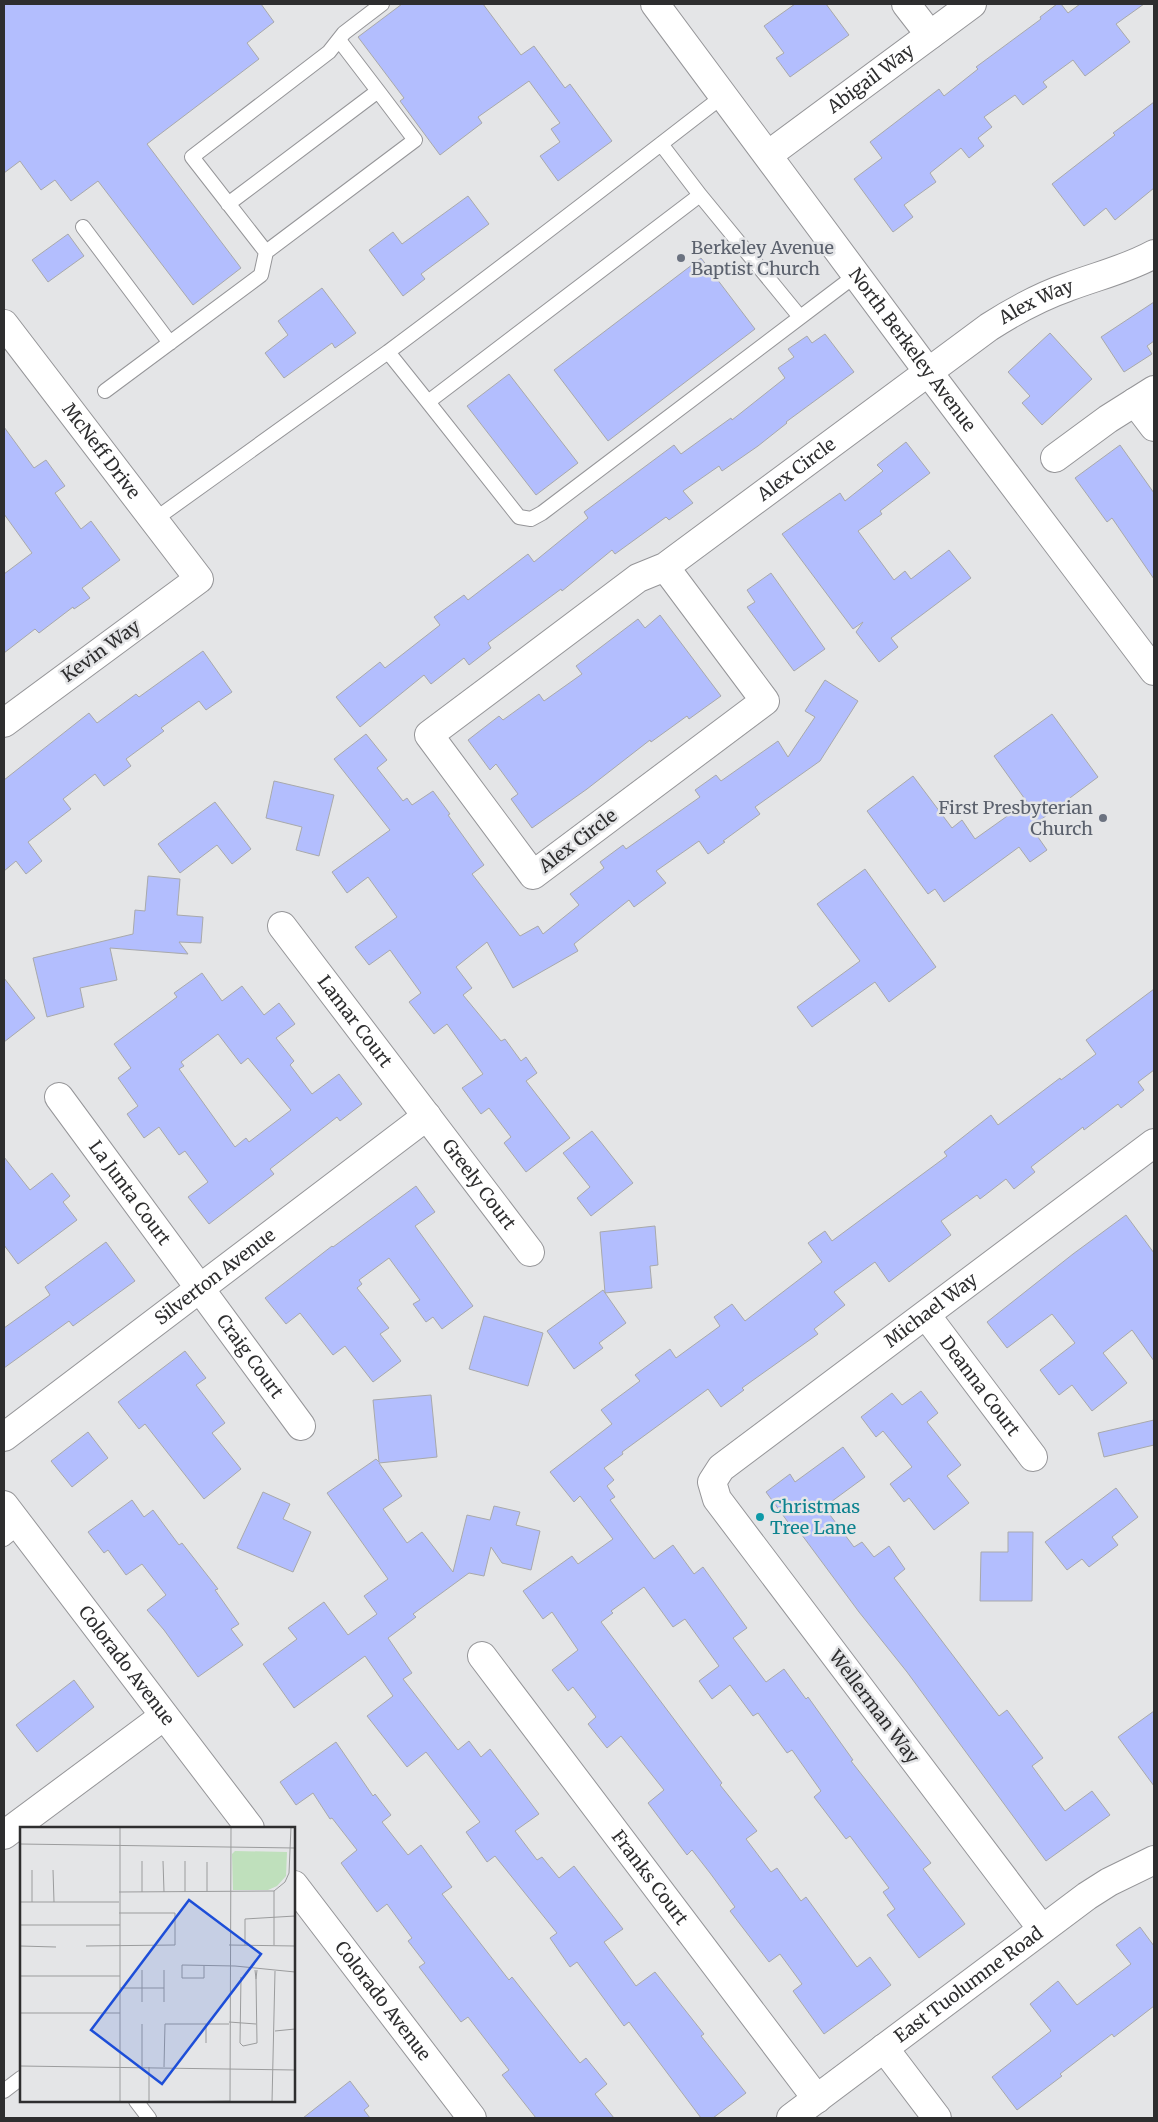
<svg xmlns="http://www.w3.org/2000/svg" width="1158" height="2122" font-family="Merriweather,serif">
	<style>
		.building { fill: #b3befe; stroke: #a8a9ab; fill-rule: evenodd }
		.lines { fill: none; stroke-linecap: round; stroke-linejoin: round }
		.service-casing { stroke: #959598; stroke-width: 16 }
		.minor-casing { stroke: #959598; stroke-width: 30 }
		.tertiary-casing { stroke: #959598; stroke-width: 30 }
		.service { stroke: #fff; stroke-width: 14 }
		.minor { stroke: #fff; stroke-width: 28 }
		.tertiary { stroke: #fff; stroke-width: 28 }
		.worship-dot { fill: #6b7280; stroke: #e4e5e7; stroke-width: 2 }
		.culture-dot { fill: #0f9aa8; stroke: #e4e5e7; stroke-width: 2 }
		.labels { text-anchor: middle; stroke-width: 5; stroke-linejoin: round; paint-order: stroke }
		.street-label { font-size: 18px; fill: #2e2e2f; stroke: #e4e5e7 }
		.worship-label { font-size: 18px; fill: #5b616d; stroke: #e4e5e7; text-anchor: start }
		.culture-label { font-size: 18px; fill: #0d838f; stroke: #e4e5e7; text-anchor: start }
		.inset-road { fill: none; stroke: #9b9c9d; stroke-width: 1 }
		.view { fill: #1d4ed8; fill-opacity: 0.15; stroke: #1d4ed8; stroke-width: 2.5 }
		.inset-edge { fill: none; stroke: #2e2e2f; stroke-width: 2.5 }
	</style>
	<rect width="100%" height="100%" fill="#e4e5e7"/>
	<path class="building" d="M4 4H261L274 22 247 43 259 59 147 144 241 268 193 305 98 181 71 201 55 180 41 190 20 161 4 173Z
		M402 4H483L521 55 534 46 565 88 570 84 612 141 558 181 540 156 560 142 551 129 560 123 529 81 478 117 482 123 440 155 400 101 404 98 358 37Z
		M795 4H826L849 35 790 77 776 58 784 53 764 26Z
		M1057 4H1061L1068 13 1080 4H1144L1116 24 1130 42 1085 76 1073 60 1043 82 1047 87 1023 105 1015 95 984 117 992 127 978 138 984 146 969 158 961 148 930 173 936 182 904 205 913 217 893 232 854 179 882 158 870 142 939 89 944 96 978 69 976 67 1041 19 1040 17Z
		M1154 102V188L1115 220 1106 208 1084 226 1052 184 1115 135 1113 133Z
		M468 196 489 224 421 274 425 279 403 296 369 250 393 232 402 244Z
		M68 234 84 256 48 282 32 260Z
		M701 258 755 329 608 441 554 370Z
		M322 288 356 333 335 348 332 343 284 378 265 353 288 335 278 321Z
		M1154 302V341L1147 346 1152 354 1124 372 1101 337Z
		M1050 333 1092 379 1042 425 1022 403 1030 396 1008 372Z
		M825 334 854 372 786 422 787 423 758 446 722 471 719 466 683 491 693 503 669 520 666 517 615 554 612 550 562 591 561 589 488 643 491 648 469 665 464 658 431 684 424 675 360 727 336 697 380 662 385 668 440 625 434 617 464 595 468 600 528 554 534 562 588 518 584 512 674 445 681 454 731 418 732 420 785 378 778 368 794 357 788 349 807 336 812 343Z
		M509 374 578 463 536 495 467 406Z
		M4 427 34 468 46 460 65 486 55 493 81 529 91 521 120 560 82 588 90 598 74 609 73 607 39 633 35 629 4 653V574L32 553 4 514Z
		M906 442 930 473 880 511 882 514 858 531 894 580 905 571 911 579 949 550 971 578 891 638 898 647 879 662 856 632 863 622 853 629 782 534 840 493 845 501 883 471 877 465Z
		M1120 445 1154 493V579L1112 518 1107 522 1075 478Z
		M771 573 825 649 794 671 747 607 755 602 747 590Z
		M660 615 721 696 689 719 687 716 651 742 650 740 587 789 532 828 511 799 518 794 496 764 490 770 468 740 499 716 503 720 539 694 544 701 582 674 576 666 638 619 645 628Z
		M203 651 232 692 206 710 199 701 161 728 164 731 126 759 131 766 104 786 95 774 63 799 71 809 28 842 42 861 26 874 16 861 4 871V780L89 713 97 723 136 694 139 697Z
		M825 680 858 701 820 761 755 807 760 814 723 841 725 842 708 854 699 841 656 871 666 883 634 907 629 900 574 944 578 951 513 988 487 942 456 967 472 988 463 995 501 1041 505 1039 521 1061 526 1057 537 1073 526 1081 570 1138 526 1172 504 1143 511 1137 489 1108 481 1114 462 1088 483 1074 447 1024 434 1034 409 1002 421 993 390 950 369 965 355 947 397 917 368 877 347 893 332 872 390 830 334 759 366 734 387 760 377 768 403 801 407 798 412 805 433 791 450 814 448 815 484 865 472 874 520 936 538 926 543 934 579 905 570 894 604 868 600 862 623 845 626 849 700 797 695 790 716 775 721 781 778 741 788 757 815 717 805 711Z
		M1052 714 1098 777 1031 827 1047 850 1030 862 1019 847 944 902 935 889 928 894 867 811 913 776 952 828 962 820 975 839 1027 802 994 756Z
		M274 781 334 795 319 856 296 850 302 827 266 818Z
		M215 802 251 849 232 864 217 845 180 873 158 844Z
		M865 869 936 967 889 1002 875 982 812 1027 797 1007 860 961 817 904Z
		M148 876 180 879 177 915 203 917 201 943 179 942 188 954 110 948 117 980 80 988 84 1007 47 1017 33 958 133 934 135 910 145 911Z
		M202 973 222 1001 242 986 264 1015 279 1003 295 1024 276 1038 294 1061 290 1065 312 1094 339 1074 362 1104 340 1121 337 1117 270 1169 274 1174 209 1224 188 1197 208 1182 185 1151 179 1155 159 1127 144 1138 127 1114 138 1106 118 1078 131 1068 114 1044 177 997 174 993ZM218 1034 241 1064 248 1058 291 1110 249 1142 246 1138 235 1147 179 1069 184 1066 181 1062Z
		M4 978 35 1018 4 1042Z
		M1154 989V1070L1138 1082 1144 1090 1121 1108 1118 1104 1084 1130 1083 1127 1031 1167 1035 1172 1014 1189 1006 1179 980 1199 977 1195 941 1221 951 1235 889 1282 875 1262 834 1292 845 1305 814 1329 818 1334 742 1388 744 1390 721 1407 708 1389 622 1452 623 1454 604 1468 614 1480 607 1486 615 1497 610 1500 654 1559 673 1545 694 1574 703 1567 747 1628 733 1638 766 1682 784 1669 806 1699 808 1697 853 1760 851 1761 931 1863 923 1869 965 1924 919 1958 887 1915 895 1909 883 1892 889 1888 850 1836 846 1839 814 1797 821 1791 792 1750 787 1753 758 1713 753 1716 730 1685 712 1699 699 1681 719 1666 685 1619 673 1627 644 1587 611 1611 613 1613 601 1622 722 1783 720 1785 757 1831 746 1839 771 1872 777 1868 801 1901 806 1897 857 1967 870 1957 891 1985 824 2034 793 1991 802 1984 780 1954 769 1962 730 1911 735 1907 710 1873 692 1850 687 1855 648 1803 664 1790 621 1736 607 1748 588 1724 596 1717 573 1687 568 1691 552 1670 578 1650 552 1612 543 1619 523 1591 572 1556 578 1564 613 1539 580 1496 574 1502 550 1472 612 1424 601 1410 640 1381 635 1375 670 1349 676 1358 720 1326 714 1317 732 1304 745 1321 822 1262 808 1243 825 1231 832 1241 947 1156 944 1152 991 1115 998 1125 1060 1078 1061 1080 1096 1054 1086 1040Z
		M592 1131 633 1183 591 1216 577 1198 590 1187 563 1153Z
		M4 1157 30 1190 52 1173 70 1196 63 1202 77 1220 18 1264 4 1245Z
		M416 1186 435 1212 415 1226 473 1306 442 1329 433 1317 426 1322 413 1304 420 1300 389 1258 359 1280 362 1284 357 1288 389 1328 380 1334 401 1361 373 1382 345 1346 333 1355 300 1313 286 1324 265 1298 332 1246 333 1247Z
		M1126 1215 1154 1253V1361L1132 1330 1103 1353 1127 1383 1092 1411 1072 1385 1059 1395 1040 1370 1075 1343 1052 1314 1007 1348 987 1322 1073 1254Z
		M655 1226 658 1265 650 1266 652 1288 605 1293 600 1232Z
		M106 1242 135 1281 73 1326 69 1321 4 1368V1328L50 1295 45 1287Z
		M603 1290 626 1323 599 1343 603 1348 574 1369 547 1331Z
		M484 1316 543 1333 528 1386 469 1369Z
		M185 1351 206 1378 196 1385 225 1423 212 1433 241 1469 204 1499 145 1424 139 1429 118 1402Z
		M921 1391 938 1413 927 1422 961 1465 947 1476 969 1503 934 1530 909 1498 904 1502 890 1484 912 1467 883 1431 876 1437 861 1417 892 1393 902 1405Z
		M431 1395 437 1457 379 1463 402 1496 383 1509 407 1543 422 1532 453 1572 467 1515 490 1520 494 1506 520 1512 516 1525 540 1531 531 1570 502 1563 491 1547 484 1576 469 1573 413 1614 416 1617 388 1638 412 1673 403 1679 458 1750 469 1741 481 1757 490 1749 539 1814 515 1831 537 1860 542 1857 559 1878 574 1866 623 1929 604 1942 636 1986 655 1972 704 2034 701 2036 746 2093 713 2118H701L629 2022 624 2026 577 1962 570 1967 550 1938 557 1933 495 1856 487 1862 466 1832 480 1822 426 1752 407 1767 367 1716 393 1696 365 1656 294 1708 263 1664 297 1639 288 1628 324 1602 348 1635 377 1614 364 1596 388 1579 327 1493 376 1459 379 1462 373 1400Z
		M1154 1420V1445L1104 1457 1098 1433Z
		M88 1432 108 1458 72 1487 51 1461Z
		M843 1447 865 1477 824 1507 854 1547 862 1542 874 1557 889 1546 905 1569 894 1578 999 1716 1007 1710 1043 1758 1032 1766 1065 1811 1092 1791 1110 1815 1046 1861 907 1672 859 1612 796 1527 793 1529 766 1492 790 1474 795 1482Z
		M1116 1488 1138 1517 1112 1537 1118 1545 1089 1567 1082 1559 1067 1570 1045 1542Z
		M263 1492 290 1504 283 1519 311 1532 293 1572 237 1548Z
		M132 1500 144 1517 153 1510 179 1545 182 1543 218 1589 215 1590 239 1624 231 1629 243 1645 198 1677 164 1630 147 1610 166 1595 142 1564 126 1575 108 1550 104 1553 88 1532Z
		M1008 1532H1033L1032 1601H980L981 1552H1008Z
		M74 1680 94 1707 37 1752 16 1725Z
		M1154 1711V1786L1118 1737Z
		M336 1742 373 1796 375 1794 391 1815 382 1822 408 1855 421 1845 452 1887 442 1894 509 1980 512 1977 580 2063 586 2058 607 2084 595 2094 614 2118H536L502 2075 509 2070 468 2017 461 2022 419 1967 425 1963 408 1941 412 1938 387 1904 377 1912 341 1863 357 1850 332 1818 330 1819 313 1793 296 1805 280 1782Z
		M1140 1927 1154 1946V2006L1114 2037 1112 2034 1060 2074 1062 2076 1017 2110 992 2077 1051 2031 1030 2004 1058 1981 1077 2005 1131 1964 1116 1945Z
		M350 2081 369 2106 364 2110 370 2118H303Z"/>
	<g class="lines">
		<g class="service-casing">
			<path id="service" d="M339 40 378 91
				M661 144 700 195 428 402 388 352C501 268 612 182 723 96
				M700 195 800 317
				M83 227 170 343
				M266 252 192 157 329 52 344 33 382 4
				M105 391 261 275 266 252 415 140 378 91 228 204
				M428 402 519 517 531 519 542 513 856 275
				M154 520 388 352
				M4 1539 20 1526
				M4 2091 21 2078
				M136 2101 149 2118"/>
		</g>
		<g class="minor-casing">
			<g id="minor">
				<path d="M906 4 930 35"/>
				<path id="s1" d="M768 155 972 4"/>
				<path id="s2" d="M4 324 199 579 4 723"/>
				<path d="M1135 402 1154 427"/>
				<path d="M1055 458 1108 419 1154 390"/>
				<path id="s3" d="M665 567 765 701 533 875 429 735 638 578 665 567 989 327C1014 311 1039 297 1068 287 1097 276 1127 269 1154 254"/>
				<path id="s4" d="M282 926 530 1252"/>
				<path id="s5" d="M59 1097 301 1426"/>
				<path id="s6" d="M926 1315 1033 1457"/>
				<path id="s7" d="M4 1437 427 1116"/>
				<path id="s8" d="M4 1505 250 1828"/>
				<path id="s9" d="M482 1656 817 2099"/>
				<path d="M4 1835 164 1716"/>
				<path id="s10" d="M294 1885 472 2118"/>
				<path id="s11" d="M1042 1929 717 1499 712 1482 721 1468 1154 1143"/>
				<path d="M884 2048 937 2118"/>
			</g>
		</g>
		<g class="tertiary-casing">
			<g id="tertiary">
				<path id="s12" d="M655 4 929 373 1154 671"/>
				<path id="s13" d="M791 2118 1087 1896 1109 1882 1154 1860"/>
			</g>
		</g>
		<use href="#service" class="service"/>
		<use href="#minor" class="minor"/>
		<use href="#tertiary" class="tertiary"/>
	</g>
	<g class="worship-dot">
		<circle cx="681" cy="258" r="5"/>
		<circle cx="1103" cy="818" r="5"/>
	</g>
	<circle class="culture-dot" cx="760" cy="1517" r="5"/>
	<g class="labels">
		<g class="street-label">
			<text dy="6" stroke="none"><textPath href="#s1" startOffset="128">Abigail Way</textPath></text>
			<text dy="6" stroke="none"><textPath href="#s3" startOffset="1379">Alex Way</textPath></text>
			<text dy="6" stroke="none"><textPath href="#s12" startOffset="431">North Berkeley Avenue</textPath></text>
			<text dy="6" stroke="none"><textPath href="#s2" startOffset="160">McNeff Drive</textPath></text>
			<text dy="6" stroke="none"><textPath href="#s3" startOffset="1086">Alex Circle</textPath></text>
			<text transform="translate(101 651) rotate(-36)" y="6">Kevin Way</text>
			<text transform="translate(578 841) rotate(-37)" y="6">Alex Circle</text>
			<text dy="6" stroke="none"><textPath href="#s4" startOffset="120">Lamar Court</textPath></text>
			<text dy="6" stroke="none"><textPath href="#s4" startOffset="325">Greely Court</textPath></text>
			<text dy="6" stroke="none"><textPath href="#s5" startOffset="119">La Junta Court</textPath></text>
			<text dy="6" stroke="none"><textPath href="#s7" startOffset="265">Silverton Avenue</textPath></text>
			<text dy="6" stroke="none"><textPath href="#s11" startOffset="836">Michael Way</textPath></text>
			<text dy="6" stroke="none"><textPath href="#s5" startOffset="322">Craig Court</textPath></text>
			<text dy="6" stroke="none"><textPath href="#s6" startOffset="89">Deanna Court</textPath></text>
			<text dy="6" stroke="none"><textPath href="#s8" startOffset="202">Colorado Avenue</textPath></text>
			<text transform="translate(874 1707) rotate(53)" y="6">Wellerman Way</text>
			<text dy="6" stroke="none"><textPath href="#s9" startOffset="278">Franks Court</textPath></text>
			<text dy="6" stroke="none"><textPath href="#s13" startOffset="222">East Tuolumne Road</textPath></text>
			<text dy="6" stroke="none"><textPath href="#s10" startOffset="146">Colorado Avenue</textPath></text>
		</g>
		<g class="worship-label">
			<text x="691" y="254">Berkeley Avenue<tspan x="691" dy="21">Baptist Church</tspan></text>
			<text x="1093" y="814" text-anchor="end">First Presbyterian<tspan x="1093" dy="21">Church</tspan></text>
		</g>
		<g class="culture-label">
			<text x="770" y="1513">Christmas<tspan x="770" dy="21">Tree Lane</tspan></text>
		</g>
	</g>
	<g transform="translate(20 1827)">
		<rect width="275" height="275" fill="#e4e5e7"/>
		<path d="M215 24 267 25 266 49 257 59 248 63H213L212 27Z" fill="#bfe0bc"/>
		<path class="inset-road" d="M100 0V275M0 17 275 21M122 34V65M143 34 144 65M165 34V65M12 43V75M33 43 34 75M254 64V118M99 65 254 64 265 55 269 46 271 0M187 65V35M0 75H99M0 98H100M209 118 275 119M225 118V92L275 89M0 119 36 120M66 119 155 118V86H99M184 139V151H162V138L215 139 275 145M144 143V175M235 143 236 152 237 143M0 149H100M221 150 220 216 223 219 237 216 236 152M100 161H144M122 175V143M0 186H100M209 195 236 197M122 197V240M186 197V216M255 204 275 202M0 239 275 243M144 240 145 197H209M129 275V240M157 275 210 274M210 275 211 0M252 275 255 144"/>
		<path class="view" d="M169 73 241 127 142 257 71 203Z"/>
		<rect width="275" height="275" class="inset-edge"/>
	</g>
	<rect width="1158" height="2122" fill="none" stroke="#2e2e2f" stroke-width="10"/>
</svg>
